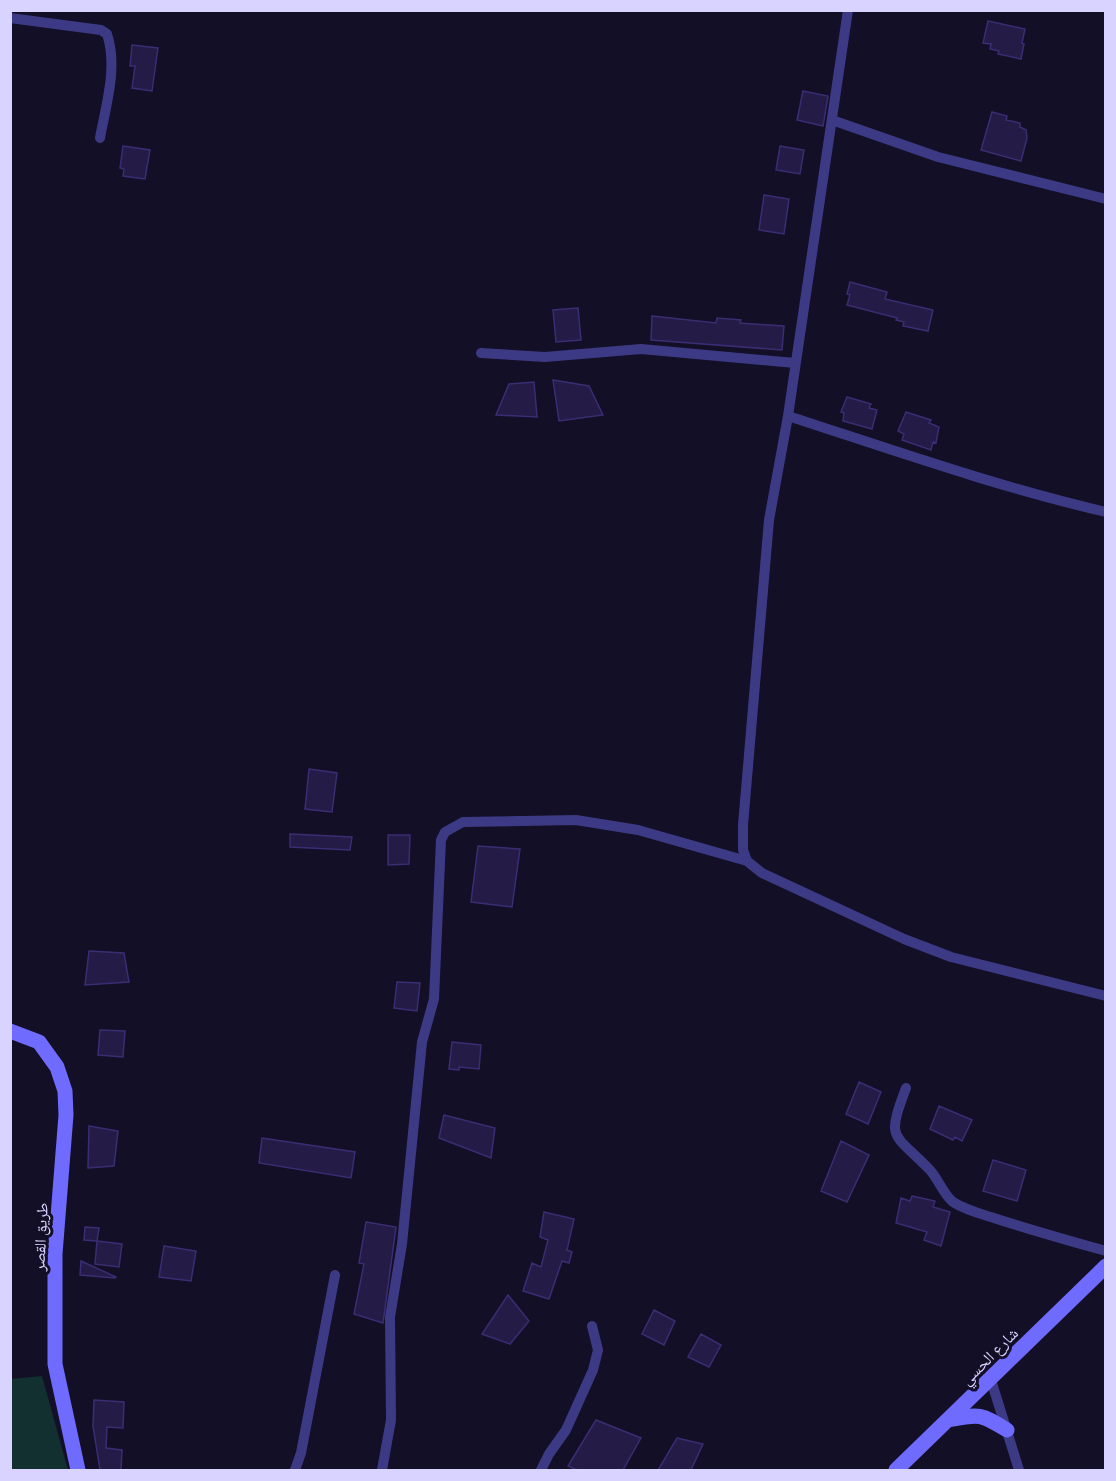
<svg xmlns="http://www.w3.org/2000/svg" width="1116" height="1481" font-family="Cabin,'Noto Naskh Arabic',sans-serif">
	<style>
		.green { fill: #12302f }
		.building { fill: #241b47; stroke: #3b2d73; stroke-width: 1.5 }
		.lines { fill: none; stroke-linecap: round; stroke-linejoin: round }
		.street { stroke: #3d3a85; stroke-width: 10 }
		.secondary { stroke: #6f6bff; stroke-width: 15 }
		.labels { text-anchor: middle; stroke-width: 6; stroke-linejoin: round; paint-order: stroke }
		.street-label { font-size: 16px; fill: #d9d4ff; stroke: #130f26 }
	</style>
	<rect width="100%" height="100%" fill="#130f26"/>
	<path class="green" d="M42 1376 68 1470H11V1379Z"/>
	<path class="building" d="M988 21 1025 29 1022 43 1024 44 1021 59 998 54 999 51 990 49 991 44 983 43Z
		M132 45 158 48 152 91 132 88 135 66H130Z
		M803 91 828 96 823 126 797 120Z
		M992 112 1007 116 1006 120 1020 123V127L1026 130 1027 138 1021 161 981 150Z
		M123 146 150 150 145 179 123 176 124 169 120 168Z
		M780 146 804 150 800 174 776 170Z
		M764 195 789 199 784 234 759 230Z
		M850 282 887 292 885 299 933 310 928 331 903 326 904 322 896 320 897 318 847 305 850 295 847 294Z
		M578 308 581 340 556 342 553 310Z
		M652 316 716 323 717 318 741 320 740 323 784 326 782 350 651 340Z
		M553 380 589 386 603 415 559 421Z
		M534 382 537 417 496 415 509 384Z
		M847 397 871 404 869 408 877 410 872 429 843 421 844 413 841 412Z
		M906 412 931 420 929 423 939 427 936 443 933 442 931 450 902 440 904 434 898 431Z
		M309 769 337 773 332 812 305 809Z
		M290 834 352 837 350 850 290 847Z
		M388 835H410L409 864 388 865Z
		M478 846 520 849 512 907 471 902Z
		M89 951 124 953 129 982 85 985Z
		M397 982 420 983 417 1011 394 1008Z
		M100 1030 125 1031 123 1057 98 1055Z
		M452 1042 481 1045 479 1069 459 1067V1070L449 1069Z
		M859 1082 881 1092 868 1124 846 1114Z
		M939 1106 972 1120 962 1141 955 1137 953 1140 930 1129Z
		M444 1115 495 1128 491 1158 439 1138Z
		M89 1126 118 1131 114 1166 88 1168Z
		M262 1138 355 1152 351 1178 259 1163Z
		M841 1141 869 1155 847 1202 821 1191Z
		M993 1160 1026 1170 1017 1201 983 1191Z
		M912 1196 935 1201 933 1207 950 1212 941 1246 924 1240 927 1232 896 1223 901 1198 910 1201Z
		M544 1212 574 1219 567 1250 572 1252 569 1263 562 1261 549 1299 523 1291 532 1263 541 1267 548 1240 540 1237Z
		M366 1222 396 1227 383 1323 354 1314 364 1264 359 1263Z
		M85 1227 99 1228 97 1241 84 1240Z
		M97 1241 122 1244 119 1267 95 1264Z
		M164 1246 196 1251 191 1281 159 1277Z
		M81 1261 116 1277 115 1278 80 1275Z
		M508 1295 529 1321 510 1344 482 1334Z
		M654 1310 675 1321 664 1345 642 1334Z
		M701 1334 721 1345 709 1367 688 1357Z
		M94 1400 124 1402 123 1428 107 1427 106 1448 122 1450 121 1470H100L93 1426Z
		M596 1420 641 1438 623 1470H577L568 1466Z
		M677 1438 703 1444 691 1470H658Z"/>
	<g class="lines">
		<path class="street" d="M848 10 788 416 769 520 743 825V850L747 861 762 873 904 939 951 957 1106 996
			M10 18 101 30 107 34C118 67 106 105 100 138
			M832 120 938 157 1106 199
			M481 353 545 357 641 349 795 363
			M788 416C893 450 998 487 1106 512
			M906 1088C886 1141 893 1132 929 1169 938 1178 943 1194 953 1202 967 1211 985 1215 1000 1220 1035 1231 1070 1241 1106 1251
			M991 1380 1019 1470
			M295 1470 301 1453 335 1275
			M382 1470 391 1420 390 1317 402 1244 422 1042 434 999 441 840 445 832 463 822 576 820 638 830 747 861
			M541 1470 549 1454 566 1430 593 1370 598 1350 592 1326"/>
		<path class="secondary" d="M10 1031 39 1042 57 1067 65 1091 66 1115 55 1254V1364L78 1470
			M948 1420C979 1414 980 1413 1007 1430
			M896 1470 1106 1266"/>
	</g>
	<g class="labels">
		<g class="street-label">
			<text transform="translate(40 1237) rotate(-87)" y="6">طريق القصر</text>
			<text transform="translate(989 1356) rotate(-45)" y="6">شارع الحسي</text>
		</g>
	</g>
	<rect width="1116" height="1481" fill="none" stroke="#d9d4ff" stroke-width="24"/>
</svg>
